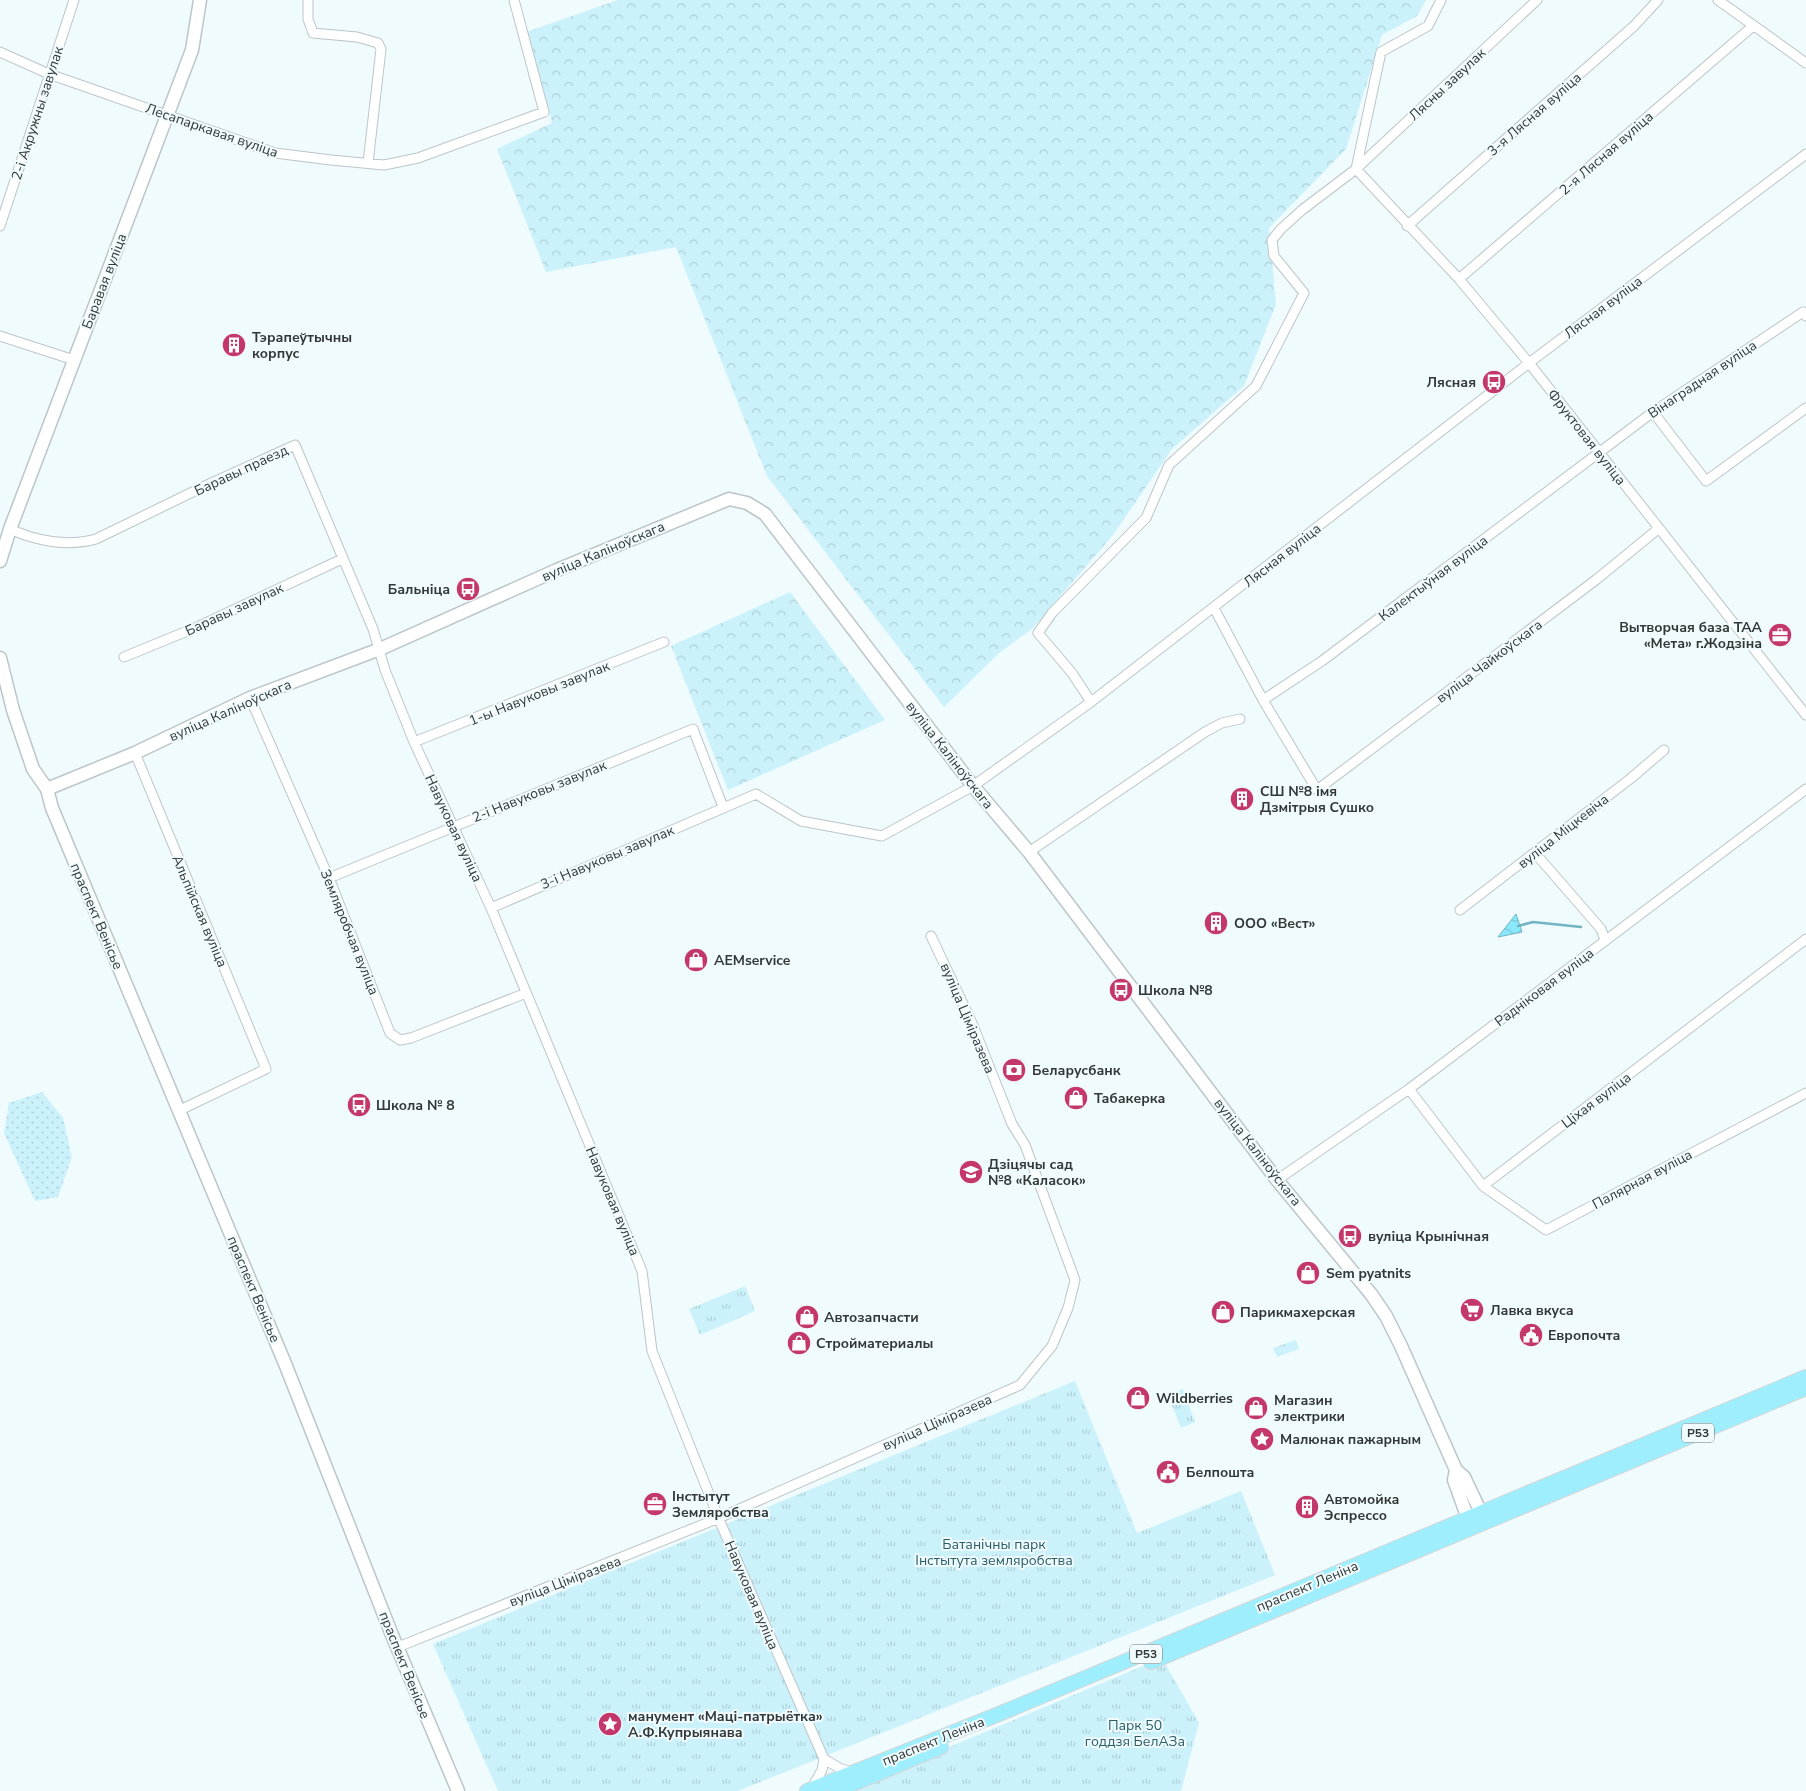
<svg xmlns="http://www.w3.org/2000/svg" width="1806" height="1791" font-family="'Nunito Sans',sans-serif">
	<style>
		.grass { fill: url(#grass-dots) }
		.forest { fill: url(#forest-crowns) }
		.park { fill: url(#park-tufts) }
		.water { fill: url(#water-waves); stroke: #71b4c2 }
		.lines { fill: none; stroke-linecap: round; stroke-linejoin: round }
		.stream { stroke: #71b4c2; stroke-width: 2.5 }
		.street-casing { stroke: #bcc5c8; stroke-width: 11 }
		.secondary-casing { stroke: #bcc5c8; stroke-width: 15 }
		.primary-casing { stroke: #d6d7d7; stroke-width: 16 }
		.street { stroke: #fff; stroke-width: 9 }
		.secondary { stroke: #fff; stroke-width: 12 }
		.primary { stroke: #9feefe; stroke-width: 14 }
		.labels { text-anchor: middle; stroke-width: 4; stroke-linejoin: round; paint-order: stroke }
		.shield { fill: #f0fbfd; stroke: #6c7273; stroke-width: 1 }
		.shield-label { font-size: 12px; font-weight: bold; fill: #333738 }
		.street-label { font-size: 14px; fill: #333738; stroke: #f0fbfd }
		.poi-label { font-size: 14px; font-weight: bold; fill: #333738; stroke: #f0fbfd; text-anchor: start }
		.park-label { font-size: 14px; fill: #285d68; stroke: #f0fbfd }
	</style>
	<defs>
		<pattern id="grass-dots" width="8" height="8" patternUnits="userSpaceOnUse" patternTransform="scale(1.25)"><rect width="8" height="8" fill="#cbf2fb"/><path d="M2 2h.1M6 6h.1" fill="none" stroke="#afd0d8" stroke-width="1.8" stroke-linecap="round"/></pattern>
		<pattern id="forest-crowns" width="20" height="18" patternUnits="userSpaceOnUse" patternTransform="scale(1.25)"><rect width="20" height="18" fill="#cbf2fb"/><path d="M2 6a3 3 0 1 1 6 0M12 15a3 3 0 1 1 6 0" fill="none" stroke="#afd0d8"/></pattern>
		<pattern id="park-tufts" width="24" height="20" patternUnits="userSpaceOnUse" patternTransform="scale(1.25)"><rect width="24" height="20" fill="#cbf2fb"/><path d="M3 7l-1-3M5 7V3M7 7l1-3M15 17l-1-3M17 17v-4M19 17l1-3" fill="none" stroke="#afd0d8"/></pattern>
		<pattern id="water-waves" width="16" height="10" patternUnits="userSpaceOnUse" patternTransform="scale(1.25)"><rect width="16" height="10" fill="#8be9fd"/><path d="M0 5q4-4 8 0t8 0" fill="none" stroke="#78c8da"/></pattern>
	</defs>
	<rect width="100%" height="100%" fill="#f0fbfd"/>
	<path class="grass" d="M42 1092 63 1118 72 1157 58 1197 35 1201 4 1133 9 1103Z"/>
	<path class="forest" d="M618 0H1426L1417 16 1382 35 1346 149 1269 228 1276 304 1244 386 1172 449 1113 535 1033 628 999 653 944 707 767 476 676 247 546 272 497 149 552 123 526 32Z
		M790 592 885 720 728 790 671 646Z"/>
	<path class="park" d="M745 1286 755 1311 700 1335 689 1309Z
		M1296 1340 1299 1349 1277 1357 1273 1348Z
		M1075 1381 1137 1533 1241 1491 1275 1575 738 1791H498L433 1644Z
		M1183 1389 1195 1422 1181 1428 1168 1395Z
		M1162 1658 1199 1723 1181 1791H844Z"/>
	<path class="water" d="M1516 914 1522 932 1498 937Z"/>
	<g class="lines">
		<path class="stream" d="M1518 926 1533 922 1581 927"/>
		<g class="street-casing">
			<path id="street" d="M308 0V19L313 33 357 37 378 43 381 49 368 163
				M1718 0 1806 63
				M0 52 49 74 275 153 331 160 384 165 418 158 544 112 514 0
				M1356 169 1459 279 1529 363 1806 715
				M1356 169 1381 52 1428 26 1441 0
				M0 226 74 0
				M1407 226 1634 26 1658 0
				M1459 279 1753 26
				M0 336 74 360
				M1653 412 1706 481 1806 408
				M10 529C36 541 68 547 96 539L207 485 295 445 373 629 385 670 414 742 491 908 642 1271 652 1351 721 1524 824 1759 841 1769 854 1772
				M1214 608 1263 700 1317 790 1597 579 1658 529
				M124 657 197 627 342 559
				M250 698 329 878 390 1033 400 1040 411 1038 526 993
				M1263 700 1322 661 1653 412 1803 312 1806 316
				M1091 702 1072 673 1038 633 1052 613 1146 518 1169 465 1256 386 1304 293 1274 256 1272 240 1281 229 1302 210 1356 169 1537 0
				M414 742 664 642
				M135 753 266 1069 178 1111
				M1029 852 1205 732 1222 723 1240 719
				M1535 853 1601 929 1605 940
				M329 878 693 729 723 807
				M491 908 756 794 801 821 882 836 973 786 1091 702 1529 363 1806 154
				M1460 910 1630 779 1664 750
				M1409 1089 1483 1186 1806 939
				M1277 1180 1409 1089 1806 789
				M1483 1186 1546 1230 1806 1093
				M398 1647 719 1518 1020 1385 1052 1346 1068 1308 1075 1280 1025 1145 1012 1124 972 1023 931 936
				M812 1788 822 1770 824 1759"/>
		</g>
		<g class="secondary-casing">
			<path id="secondary" d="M0 561 10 529 192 50 200 0
				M0 658 13 710 33 769 47 789 52 808 286 1366 392 1635 458 1791
				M47 789 135 753 250 698 380 649 557 570 729 499 747 503 765 514 973 786 1029 852 1277 1180 1371 1294 1386 1316 1401 1346 1456 1470 1464 1477 1485 1521
				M1456 1470 1454 1480 1471 1527"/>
		</g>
		<g class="primary-casing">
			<path id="primary" d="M1151 1662 1806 1388
				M807 1791 999 1714 1806 1377
				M836 1791 941 1747"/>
		</g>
		<use href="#street" class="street"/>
		<use href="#secondary" class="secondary"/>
		<use href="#primary" class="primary"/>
	</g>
	<defs>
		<g id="building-disc" transform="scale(1.25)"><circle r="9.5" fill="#c4376a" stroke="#f0fbfd"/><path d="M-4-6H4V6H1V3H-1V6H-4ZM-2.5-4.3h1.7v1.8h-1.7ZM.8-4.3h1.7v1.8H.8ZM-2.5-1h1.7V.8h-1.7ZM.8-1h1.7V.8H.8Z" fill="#fff"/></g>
		<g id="bus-disc" transform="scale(1.25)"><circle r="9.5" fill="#c4376a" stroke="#f0fbfd"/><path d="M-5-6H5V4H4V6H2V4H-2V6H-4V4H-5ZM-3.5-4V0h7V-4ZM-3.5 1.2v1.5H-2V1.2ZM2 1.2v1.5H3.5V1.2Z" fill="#fff"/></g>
		<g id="office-disc" transform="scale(1.25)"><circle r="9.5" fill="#c4376a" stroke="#f0fbfd"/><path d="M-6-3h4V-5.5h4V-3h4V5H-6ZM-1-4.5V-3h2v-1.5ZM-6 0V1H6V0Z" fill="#fff"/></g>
		<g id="shop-disc" transform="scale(1.25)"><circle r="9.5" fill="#c4376a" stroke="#f0fbfd"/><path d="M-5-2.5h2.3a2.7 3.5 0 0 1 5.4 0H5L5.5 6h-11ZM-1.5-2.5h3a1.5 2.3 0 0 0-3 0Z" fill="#fff"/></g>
		<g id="bank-disc" transform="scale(1.25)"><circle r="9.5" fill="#c4376a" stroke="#f0fbfd"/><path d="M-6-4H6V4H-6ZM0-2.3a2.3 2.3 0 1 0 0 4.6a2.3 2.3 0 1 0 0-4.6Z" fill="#fff"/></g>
		<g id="school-disc" transform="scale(1.25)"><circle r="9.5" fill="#c4376a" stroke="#f0fbfd"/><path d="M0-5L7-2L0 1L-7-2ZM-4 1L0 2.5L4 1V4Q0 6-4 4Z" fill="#fff"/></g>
		<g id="supermarket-disc" transform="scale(1.25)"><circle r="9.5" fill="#c4376a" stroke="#f0fbfd"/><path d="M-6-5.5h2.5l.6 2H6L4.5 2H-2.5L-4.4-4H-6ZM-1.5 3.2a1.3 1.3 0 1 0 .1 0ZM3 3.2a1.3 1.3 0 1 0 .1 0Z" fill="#fff"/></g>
		<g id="civic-disc" transform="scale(1.25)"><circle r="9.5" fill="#c4376a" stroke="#f0fbfd"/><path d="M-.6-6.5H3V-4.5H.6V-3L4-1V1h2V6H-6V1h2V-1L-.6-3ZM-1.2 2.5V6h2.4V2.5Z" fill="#fff"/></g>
		<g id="sight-disc" transform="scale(1.25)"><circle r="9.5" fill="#c4376a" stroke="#f0fbfd"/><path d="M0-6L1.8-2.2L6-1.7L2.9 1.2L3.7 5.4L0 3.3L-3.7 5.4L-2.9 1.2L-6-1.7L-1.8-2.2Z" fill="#fff"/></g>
	</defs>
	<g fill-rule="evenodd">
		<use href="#building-disc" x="234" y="345"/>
		<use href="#bus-disc" x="1494" y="382"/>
		<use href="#bus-disc" x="468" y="589"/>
		<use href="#office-disc" x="1780" y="635"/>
		<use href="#building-disc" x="1242" y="799"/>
		<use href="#building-disc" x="1216" y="923"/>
		<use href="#shop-disc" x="696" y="960"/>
		<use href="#bus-disc" x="1121" y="990"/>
		<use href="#bank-disc" x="1014" y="1070"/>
		<use href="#shop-disc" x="1076" y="1098"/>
		<use href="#bus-disc" x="359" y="1105"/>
		<use href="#school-disc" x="971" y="1172"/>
		<use href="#bus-disc" x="1350" y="1236"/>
		<use href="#shop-disc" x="1308" y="1273"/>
		<use href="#supermarket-disc" x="1472" y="1310"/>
		<use href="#shop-disc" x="1223" y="1312"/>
		<use href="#shop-disc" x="807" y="1317"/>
		<use href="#civic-disc" x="1531" y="1335"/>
		<use href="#shop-disc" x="799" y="1343"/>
		<use href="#shop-disc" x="1138" y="1398"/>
		<use href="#shop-disc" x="1256" y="1408"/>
		<use href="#sight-disc" x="1262" y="1439"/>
		<use href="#civic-disc" x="1168" y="1472"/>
		<use href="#office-disc" x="655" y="1504"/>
		<use href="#building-disc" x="1307" y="1507"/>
		<use href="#sight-disc" x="610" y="1724"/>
	</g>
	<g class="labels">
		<g class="shield">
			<rect x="1682" y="1423.5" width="32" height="19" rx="4"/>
			<rect x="1130" y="1644.5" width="32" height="19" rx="4"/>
		</g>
		<g class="shield-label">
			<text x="1698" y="1437">Р53</text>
			<text x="1146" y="1658">Р53</text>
		</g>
		<g class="street-label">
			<text transform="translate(1447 84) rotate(-43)" y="5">Лясны завулак</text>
			<text transform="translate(37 113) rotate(-72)" y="5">2-і Акружны завулак</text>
			<text transform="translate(1534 114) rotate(-41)" y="5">3-я Лясная вуліца</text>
			<text transform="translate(212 130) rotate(19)" y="5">Лесапаркавая вуліца</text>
			<text transform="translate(1606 153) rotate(-41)" y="5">2-я Лясная вуліца</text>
			<text transform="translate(104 281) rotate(-69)" y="5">Баравая вуліца</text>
			<text transform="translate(1603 307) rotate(-37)" y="5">Лясная вуліца</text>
			<text transform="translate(1702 379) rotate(-34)" y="5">Вінаградная вуліца</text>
			<text transform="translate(1587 437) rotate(52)" y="5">Фруктовая вуліца</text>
			<text transform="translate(241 470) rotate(-25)" y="5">Баравы праезд</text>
			<text transform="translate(603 551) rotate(-23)" y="5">вуліца Каліноўскага</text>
			<text transform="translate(1282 555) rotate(-38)" y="5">Лясная вуліца</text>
			<text transform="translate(1433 578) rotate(-37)" y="5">Калектыўная вуліца</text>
			<text transform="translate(234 609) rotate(-25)" y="5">Баравы завулак</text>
			<text transform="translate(1489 661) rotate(-37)" y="5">вуліца Чайкоўскага</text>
			<text transform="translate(539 693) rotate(-22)" y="5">1-ы Навуковы завулак</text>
			<text transform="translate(230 710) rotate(-24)" y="5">вуліца Каліноўскага</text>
			<text transform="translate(950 755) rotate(52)" y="5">вуліца Каліноўскага</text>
			<text transform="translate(539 791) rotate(-22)" y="5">2-і Навуковы завулак</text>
			<text transform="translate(454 828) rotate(65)" y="5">Навуковая вуліца</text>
			<text transform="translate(1563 831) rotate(-38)" y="5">вуліца Міцкевіча</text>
			<text transform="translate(607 857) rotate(-23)" y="5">3-і Навуковы завулак</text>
			<text transform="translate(200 911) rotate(67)" y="5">Альпійская вуліца</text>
			<text transform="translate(97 916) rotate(67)" y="5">праспект Венісье</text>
			<text transform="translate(350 932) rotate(68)" y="5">Земляробчая вуліца</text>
			<text transform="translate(1544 987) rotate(-37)" y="5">Радніковая вуліца</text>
			<text transform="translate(968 1018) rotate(67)" y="5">вуліца Ціміразева</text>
			<text transform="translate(1596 1100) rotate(-37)" y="5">Ціхая вуліца</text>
			<text transform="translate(1258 1152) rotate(52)" y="5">вуліца Каліноўскага</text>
			<text transform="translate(1642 1179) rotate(-28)" y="5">Палярная вуліца</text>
			<text transform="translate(613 1201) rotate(67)" y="5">Навуковая вуліца</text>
			<text transform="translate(254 1289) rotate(67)" y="5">праспект Венісье</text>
			<text transform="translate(937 1422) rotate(-24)" y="5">вуліца Ціміразева</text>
			<text transform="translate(565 1581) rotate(-21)" y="5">вуліца Ціміразева</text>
			<text transform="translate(1307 1586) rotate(-23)" y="5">праспект Леніна</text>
			<text transform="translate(752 1595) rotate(67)" y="5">Навуковая вуліца</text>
			<text transform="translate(405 1665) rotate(68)" y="5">праспект Венісье</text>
			<text transform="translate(933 1741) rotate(-22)" y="5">праспект Леніна</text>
		</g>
		<g class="poi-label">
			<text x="252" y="342">Тэрапеўтычны<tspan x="252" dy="16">корпус</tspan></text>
			<text x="1476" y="387" text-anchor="end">Лясная</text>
			<text x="450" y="594" text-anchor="end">Бальніца</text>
			<text x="1762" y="632" text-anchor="end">Вытворчая база ТАА<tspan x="1762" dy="16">«Мета» г.Жодзіна</tspan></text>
			<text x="1260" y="796">СШ №8 імя<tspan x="1260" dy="16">Дзмітрыя Сушко</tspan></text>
			<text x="1234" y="928">ООО «Вест»</text>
			<text x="714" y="965">AEMservice</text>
			<text x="1138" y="995">Школа №8</text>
			<text x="1032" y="1075">Беларусбанк</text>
			<text x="1094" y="1103">Табакерка</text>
			<text x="376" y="1110">Школа № 8</text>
			<text x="988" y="1169">Дзіцячы сад<tspan x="988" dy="16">№8 «Каласок»</tspan></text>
			<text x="1368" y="1241">вуліца Крынічная</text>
			<text x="1326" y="1278">Sem pyatnits</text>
			<text x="1490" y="1315">Лавка вкуса</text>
			<text x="1240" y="1317">Парикмахерская</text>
			<text x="824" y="1322">Автозапчасти</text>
			<text x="1548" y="1340">Европочта</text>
			<text x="816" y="1348">Стройматериалы</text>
			<text x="1156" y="1403">Wildberries</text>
			<text x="1274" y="1405">Магазин<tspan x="1274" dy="16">электрики</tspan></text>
			<text x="1280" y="1444">Малюнак пажарным</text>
			<text x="1186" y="1477">Белпошта</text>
			<text x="672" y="1501">Інстытут<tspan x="672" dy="16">Земляробства</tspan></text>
			<text x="1324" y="1504">Автомойка<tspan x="1324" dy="16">Эспрессо</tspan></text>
			<text x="628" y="1721">манумент «Маці-патрыётка»<tspan x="628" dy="16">А.Ф.Купрыянава</tspan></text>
		</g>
		<g class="park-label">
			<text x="994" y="1549">Батанічны парк<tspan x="994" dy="16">Інстытута земляробства</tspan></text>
			<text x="1135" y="1730">Парк 50<tspan x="1135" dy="16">годдзя БелАЗа</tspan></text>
		</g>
	</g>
</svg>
